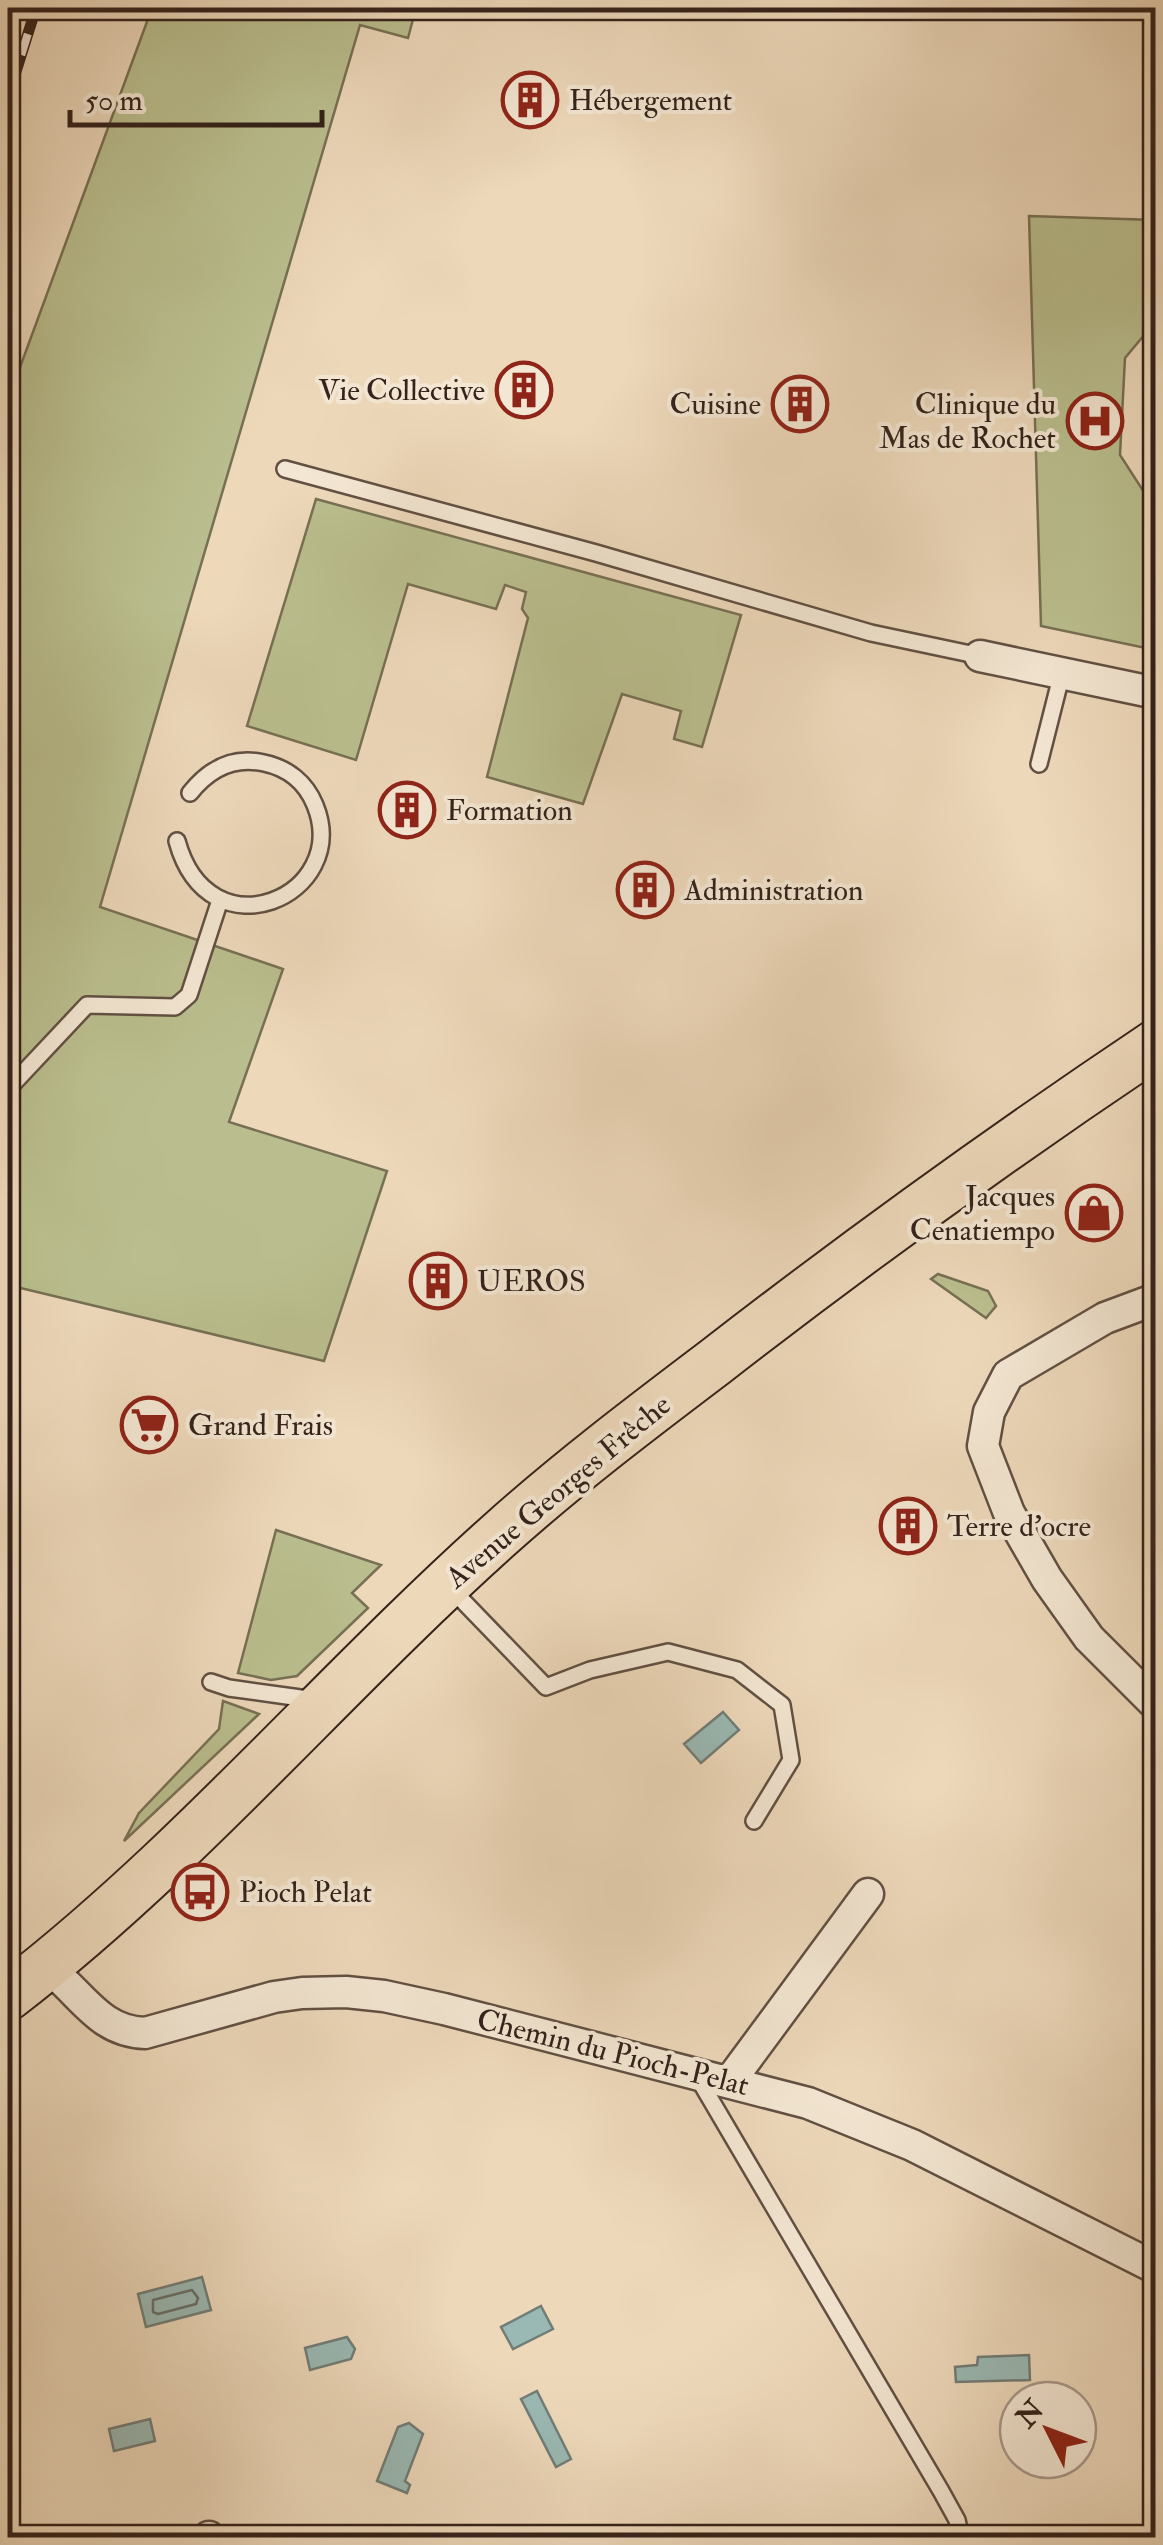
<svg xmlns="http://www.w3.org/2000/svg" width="1163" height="2545" font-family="'IM FELL Double Pica',serif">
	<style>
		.green { fill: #babe8e; stroke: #777054; stroke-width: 2.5 }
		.water { fill: #9ab9b4; stroke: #717d77; stroke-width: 2.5 }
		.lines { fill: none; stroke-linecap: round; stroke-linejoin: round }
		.shore { stroke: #676e68; stroke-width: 2.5 }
		.lane-casing { stroke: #625043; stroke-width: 20 }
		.street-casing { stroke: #625043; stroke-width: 35 }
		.primary-casing { stroke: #34221b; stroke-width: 52 }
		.lane { stroke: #f3e6d2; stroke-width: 15 }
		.street { stroke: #f3e6d2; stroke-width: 30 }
		.primary { stroke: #edd8ba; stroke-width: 48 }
		.rail-casing { stroke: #34221b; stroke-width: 11 }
		.rail { stroke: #f3e6d2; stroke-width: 8; stroke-dasharray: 22; stroke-linecap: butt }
		.labels { text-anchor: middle; stroke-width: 8; stroke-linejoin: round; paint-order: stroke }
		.poi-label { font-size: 30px; fill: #34221b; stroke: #f3e6d2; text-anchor: start }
		.street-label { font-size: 30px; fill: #34221b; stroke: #f3e6d2 }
	</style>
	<rect width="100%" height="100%" fill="#edd8ba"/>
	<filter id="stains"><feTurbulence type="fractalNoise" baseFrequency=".002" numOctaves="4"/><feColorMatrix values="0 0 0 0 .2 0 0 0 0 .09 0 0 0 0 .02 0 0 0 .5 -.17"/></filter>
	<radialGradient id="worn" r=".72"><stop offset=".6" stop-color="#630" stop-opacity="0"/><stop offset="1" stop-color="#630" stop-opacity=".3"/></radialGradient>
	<path class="green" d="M152 8H416L408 38 360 25 100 907 283 969 229 1122 387 1171 324 1361 8 1285V400Z
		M1029 216 1155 220V322L1125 358 1120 455 1155 509V650L1041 626Z
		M316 499 741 615 702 747 674 739 681 711 622 694 583 804 487 777 528 618 522 609 526 592 505 585 496 609 408 584 356 760 247 726Z
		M938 1274 988 1291 996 1306 986 1318 931 1279Z
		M276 1530 381 1565 352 1593 368 1608 297 1676 271 1680 238 1673Z
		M223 1701 259 1714 124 1841 139 1813 219 1729Z"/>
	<path class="water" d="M723 1712 739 1730 701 1763 684 1744Z
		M202 2277 211 2310 146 2327 138 2294Z
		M541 2306 553 2329 513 2349 501 2327Z
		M347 2337 355 2349 351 2359 310 2370 305 2348Z
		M1029 2355 1030 2380 956 2382 955 2367 977 2365 978 2357Z
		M537 2391 571 2459 556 2467 521 2399Z
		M150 2419 155 2441 114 2451 109 2429Z
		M409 2423 423 2434 405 2481 410 2485 407 2493 377 2481 398 2427Z"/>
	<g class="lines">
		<path class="shore" d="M192 2290 198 2298 196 2304 158 2314 153 2312V2300Z"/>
		<g class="lane-casing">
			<path id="lane" d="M285 469 596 553 871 633 980 656
				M1039 764 1062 673
				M177 841C209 958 352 896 315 805 306 783 288 768 264 763 233 756 209 769 190 793
				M8 1093 10 1087 87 1005 175 1007 189 995 220 900
				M462 1600 546 1687 590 1670 668 1652 737 1670 782 1705 791 1760 754 1821
				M211 1682 229 1688 315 1700
				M695 2073 941 2491 957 2520 961 2538"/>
		</g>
		<g class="street-casing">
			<path id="street" d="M980 656 1156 693
				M1156 1299 1105 1318 1008 1375 989 1412 983 1446 1009 1513 1047 1579 1089 1638 1156 1705
				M60 1978C87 2003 105 2032 145 2033L274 1997 302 1993 346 1992 384 1996 444 2009 808 2103 912 2145 1156 2268
				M730 2081 868 1894
				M208 2538 209 2537"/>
		</g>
		<g class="primary-casing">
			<path id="primary" d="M8 1996C185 1860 331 1686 497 1537 567 1474 641 1418 715 1362 858 1251 1005 1145 1156 1044"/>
		</g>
		<use href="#lane" class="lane"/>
		<use href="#street" class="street"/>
		<use href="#primary" class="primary"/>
		<g class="rail-casing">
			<path id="rail" d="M8 36 17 8
				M8 97 36 8"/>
		</g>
		<use href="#rail" class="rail"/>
	</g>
	<defs>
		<g id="building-ring" transform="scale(2.875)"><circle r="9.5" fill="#f3e6d2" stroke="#8f2418" stroke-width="1.5"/><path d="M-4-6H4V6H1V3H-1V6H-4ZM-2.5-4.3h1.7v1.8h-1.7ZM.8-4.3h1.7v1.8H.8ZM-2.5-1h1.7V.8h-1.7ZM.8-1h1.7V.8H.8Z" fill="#8f2418"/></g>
		<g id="hospital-ring" transform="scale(2.875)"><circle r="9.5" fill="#f3e6d2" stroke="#8f2418" stroke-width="1.5"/><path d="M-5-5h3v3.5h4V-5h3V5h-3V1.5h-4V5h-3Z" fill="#8f2418"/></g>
		<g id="shop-ring" transform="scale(2.875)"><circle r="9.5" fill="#f3e6d2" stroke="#8f2418" stroke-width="1.5"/><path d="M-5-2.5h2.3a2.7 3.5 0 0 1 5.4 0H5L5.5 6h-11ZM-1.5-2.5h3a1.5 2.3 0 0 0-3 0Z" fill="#8f2418"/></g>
		<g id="supermarket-ring" transform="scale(2.875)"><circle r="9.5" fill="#f3e6d2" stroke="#8f2418" stroke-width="1.5"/><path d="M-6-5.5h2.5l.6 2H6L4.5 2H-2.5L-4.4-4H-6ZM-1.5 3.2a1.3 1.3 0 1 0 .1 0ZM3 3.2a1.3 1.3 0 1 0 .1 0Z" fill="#8f2418"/></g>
		<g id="bus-ring" transform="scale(2.875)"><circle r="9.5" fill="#f3e6d2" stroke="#8f2418" stroke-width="1.5"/><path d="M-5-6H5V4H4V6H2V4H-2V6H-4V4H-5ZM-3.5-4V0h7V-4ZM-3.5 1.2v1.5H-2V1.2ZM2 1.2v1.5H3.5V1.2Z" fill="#8f2418"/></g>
	</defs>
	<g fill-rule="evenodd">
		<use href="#building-ring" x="530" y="100"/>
		<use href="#building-ring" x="524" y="390"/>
		<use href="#building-ring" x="800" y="404"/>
		<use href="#hospital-ring" x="1095" y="421"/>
		<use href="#building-ring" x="407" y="810"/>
		<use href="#building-ring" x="645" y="890"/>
		<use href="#shop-ring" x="1094" y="1213"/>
		<use href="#building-ring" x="438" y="1281"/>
		<use href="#supermarket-ring" x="149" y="1425"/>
		<use href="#building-ring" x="908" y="1526"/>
		<use href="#bus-ring" x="200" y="1892"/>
	</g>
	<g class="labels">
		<g class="poi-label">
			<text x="569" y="110">Hébergement</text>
			<text x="485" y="400" text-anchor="end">Vie Collective</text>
			<text x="761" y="414" text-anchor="end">Cuisine</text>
			<text x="1056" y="414" text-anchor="end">Clinique du<tspan x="1056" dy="34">Mas de Rochet</tspan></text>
			<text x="446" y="820">Formation</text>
			<text x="684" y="900">Administration</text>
			<text x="1055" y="1206" text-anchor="end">Jacques<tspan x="1055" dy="34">Cenatiempo</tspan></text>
			<text x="477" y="1291">UEROS</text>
			<text x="188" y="1435">Grand Frais</text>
			<text x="947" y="1536">Terre d'ocre</text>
			<text x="239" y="1902">Pioch Pelat</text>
		</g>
		<g class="street-label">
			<text transform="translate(558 1491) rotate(-40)" y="10">Avenue Georges Frêche</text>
			<text transform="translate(613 2052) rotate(14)" y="10">Chemin du Pioch-Pelat</text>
		</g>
	</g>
	<rect width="1163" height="2545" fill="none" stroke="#edd8ba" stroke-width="40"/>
	<rect x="10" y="10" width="1143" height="2525" fill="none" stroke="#34221b" stroke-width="5"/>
	<rect x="20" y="20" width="1123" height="2505" fill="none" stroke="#34221b" stroke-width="2.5"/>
	<g transform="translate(1048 2430) rotate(312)"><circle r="48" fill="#f3e6d2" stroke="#a79889" stroke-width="2.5"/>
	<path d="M0-8L18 38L0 25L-18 38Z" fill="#8f2418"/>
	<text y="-15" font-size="28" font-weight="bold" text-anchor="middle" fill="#34221b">N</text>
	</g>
	<path d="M70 110v15h252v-15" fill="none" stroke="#34221b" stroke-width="5"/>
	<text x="85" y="110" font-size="30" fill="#34221b" stroke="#f3e6d2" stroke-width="8" paint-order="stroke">50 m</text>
	<rect width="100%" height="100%" filter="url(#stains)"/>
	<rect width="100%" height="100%" fill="url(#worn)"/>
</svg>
